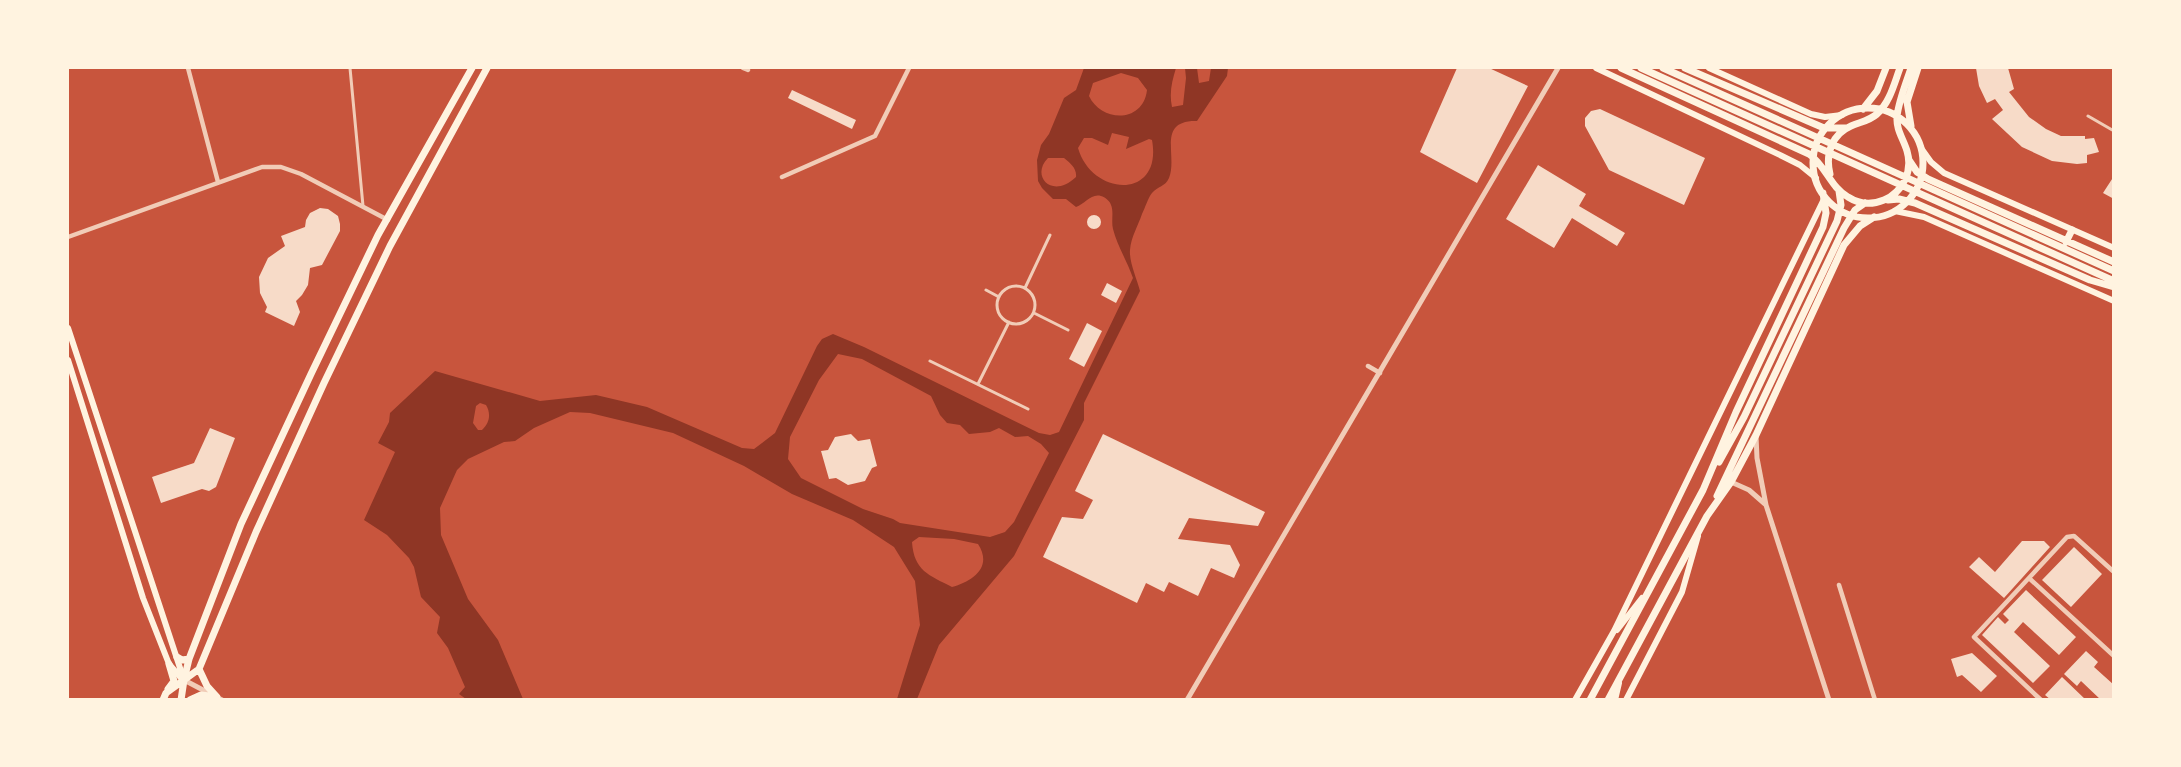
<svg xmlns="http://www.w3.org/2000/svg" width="2181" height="767" font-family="Inter,sans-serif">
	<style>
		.water { fill: #8f3625; fill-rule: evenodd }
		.building { fill: #f7dbc8 }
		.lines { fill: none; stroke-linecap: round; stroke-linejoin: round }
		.pedestrian { stroke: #f1ccb7; stroke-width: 3 }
		.minor { stroke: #f1ccb7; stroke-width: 4.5 }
		.tertiary { stroke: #f1ccb7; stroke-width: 5 }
		.secondary { stroke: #fff3e0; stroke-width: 6 }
		.primary { stroke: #fff3e0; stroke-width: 7 }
	</style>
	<rect width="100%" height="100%" fill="#c8553d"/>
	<path class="water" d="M1084 68H1176C1172 81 1169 93 1172 107L1183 105 1186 78 1185 68H1197L1199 83 1209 81 1211 68H1228L1227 76 1197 121C1156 120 1178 156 1169 178 1165 187 1158 186 1152 193 1148 198 1145 208 1142 214 1138 226 1131 237 1130 250 1129 262 1137 279 1140 291L1084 403V420L1014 556 939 645 917 699H897L920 625 915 581 894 547 853 520 792 494 744 466 673 433 590 413 570 412 534 428 515 441 504 442 468 459 457 470 440 508 441 535 468 599 498 640 523 699H466L459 694 465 687 448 648 437 633 440 617 421 597 414 567 409 558 387 535 364 520 395 452 378 443 389 422 390 413 435 371 540 401 596 395 647 407 742 448 754 449 775 433 817 346 822 339 833 334 864 347 1039 433 1050 435 1059 432 1133 278C1127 261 1117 245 1113 229 1111 221 1114 212 1111 205 1110 201 1105 197 1101 196 1091 193 1085 204 1076 207L1066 199H1053L1042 188 1038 181 1037 160 1041 145 1049 134 1064 98 1076 90ZM1121 73 1138 78 1147 90C1143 124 1101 122 1089 96L1093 83ZM1112 133 1129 137 1126 149 1149 139 1152 140C1163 200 1092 197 1078 148L1084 138H1092L1108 145ZM1048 158H1064C1070 163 1077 168 1076 177 1052 200 1030 176 1048 158ZM838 354 862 359 931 396 940 415 947 423 960 425 969 434 990 432 999 428 1015 437 1028 436 1041 444 1049 453 1014 522 1005 532 990 537 900 523 893 519 863 509 801 478 788 459 790 437 819 380ZM480 403 486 405C491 413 490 423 482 430H478L473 423 476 406ZM919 537 954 539 978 544C993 567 973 581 952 587 929 575 914 571 912 542Z"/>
	<path class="building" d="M1457 68H1489L1528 86 1477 183 1420 152Z
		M1976 68H2008L2014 89 2009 92 2029 117 2046 129 2061 136H2085V139L2094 138 2099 152 2087 155V163L2077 164 2052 161 2022 147 1992 119 2003 110 1995 99 1987 103 1979 86Z
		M792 90 856 120 852 129 788 98Z
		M1600 109 1705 158 1684 205 1609 170 1585 126V118L1591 111Z
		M1538 165 1586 194 1579 206 1625 233 1617 246 1572 218 1554 248 1506 219Z
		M2114 176V199L2103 193Z
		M320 208 328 209 338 216 340 224V231L322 265 310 268 308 285 302 295 296 301 300 312 294 326 265 312 267 307 260 293 259 277 268 258 285 246 281 236 305 227 306 220 310 213Z
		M1087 222a7 7 0 1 1 14 0a7 7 0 1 1-14 0Z
		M1107 283 1122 291 1116 303 1101 295Z
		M1087 323 1102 331 1084 367 1069 359Z
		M210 428 235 438 216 487 209 491 202 489 161 503 152 477 194 463Z
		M851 434 858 441 870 439 877 466 872 468 865 481 848 485 836 478 829 479 821 451 828 450 835 437Z
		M1103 434 1265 512 1258 526 1189 518 1178 539 1230 545 1240 565 1234 578 1211 568 1198 596 1169 582 1164 592 1146 583 1137 603 1043 557 1062 517 1083 519 1093 500 1075 491Z
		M2022 541H2044L2050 547 2004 598 1969 567 1979 557 1995 572Z
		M2074 547 2102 574 2071 607 2042 580Z
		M2026 590 2076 637 2059 655 2023 622 2014 632 2050 666 2033 683 1982 635 1998 617 2005 624 2009 620 2003 614Z
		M2086 651 2098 662 2094 667 2114 685V700H2101L2081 681 2077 686 2064 674Z
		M1972 653 1997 676 1981 692 1962 675 1957 677 1951 659Z
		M2062 677 2086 700H2051L2045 695Z"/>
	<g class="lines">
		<path class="pedestrian" d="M350 68 363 206
			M2088 116 2114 131
			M997 305a19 19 0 1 1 38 0a19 19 0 1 1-38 0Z
			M1025 288 1050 235
			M986 290 999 297
			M1034 313 1068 330
			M930 361 1028 409
			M978 384 1009 322"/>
		<path class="minor" d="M188 68 218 182
			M743 68 748 70
			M782 177 875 136 909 68
			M68 237 262 167H281L301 174 388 220
			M1368 366 1380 373
			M2029 578 2114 656
			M1839 585 1875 700
			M2041 700 1974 637 2067 537 2074 536 2114 572"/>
		<path class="tertiary" d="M1756 436 1757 458 1766 505 1829 700
			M1731 482 1749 490 1765 504
			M184 680 222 700
			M1187 700 1558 68"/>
		<path class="secondary" d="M1596 68 1782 156 1800 165 1816 178
			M1709 68 1811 114 1825 117 1842 115
			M1921 148 1931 162 1944 173 2114 248
			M1895 211 1924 217 2114 301
			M68 328 184 680
			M68 360 143 598 169 664 181 678
			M1617 630 1642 598
			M1575 700 1614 631 1824 199
			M1615 700 1619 683
			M1626 700 1682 592 1698 536"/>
		<path class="primary" d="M1621 68 1809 154C1826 166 1831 188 1848 197 1859 204 1872 205 1884 200 1903 192 1913 171 1907 151 1903 138 1896 130 1897 116 1899 100 1906 83 1911 68
			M1641 68 2114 281
			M1663 68 2114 271
			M1685 68 1824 128H1847
			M1813 163a55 55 0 1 1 110 0a55 55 0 1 1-110 0Z
			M1863 109 1877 91 1886 68
			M1911 126 1907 102 1918 68
			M1909 160 1917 172 1928 179 2114 262
			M1830 174C1825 154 1832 134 1851 126 1860 122 1869 121 1877 114 1890 102 1894 84 1900 68
			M1888 200 1899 199 1915 203 2090 280 2114 287
			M2066 242 2072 230
			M1719 462 1744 417 1837 221 1841 205 1839 191
			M1717 496 1844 228 1855 210 1865 203
			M177 657 182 660 189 659
			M168 689 174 681 169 664
			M163 700 166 693 184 680 189 659 241 524 311 374 378 235 472 68
			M181 700 184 680 199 669 256 532 324 383 390 246 487 68
			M190 700 201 695 217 697 207 686 199 669
			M1590 700 1703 490 1736 412 1823 227 1826 213 1823 193
			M1608 700 1707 516 1731 482 1756 435 1844 245 1860 226 1874 217"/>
	</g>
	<rect width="2181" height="767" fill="none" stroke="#fff3e0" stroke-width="138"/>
</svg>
